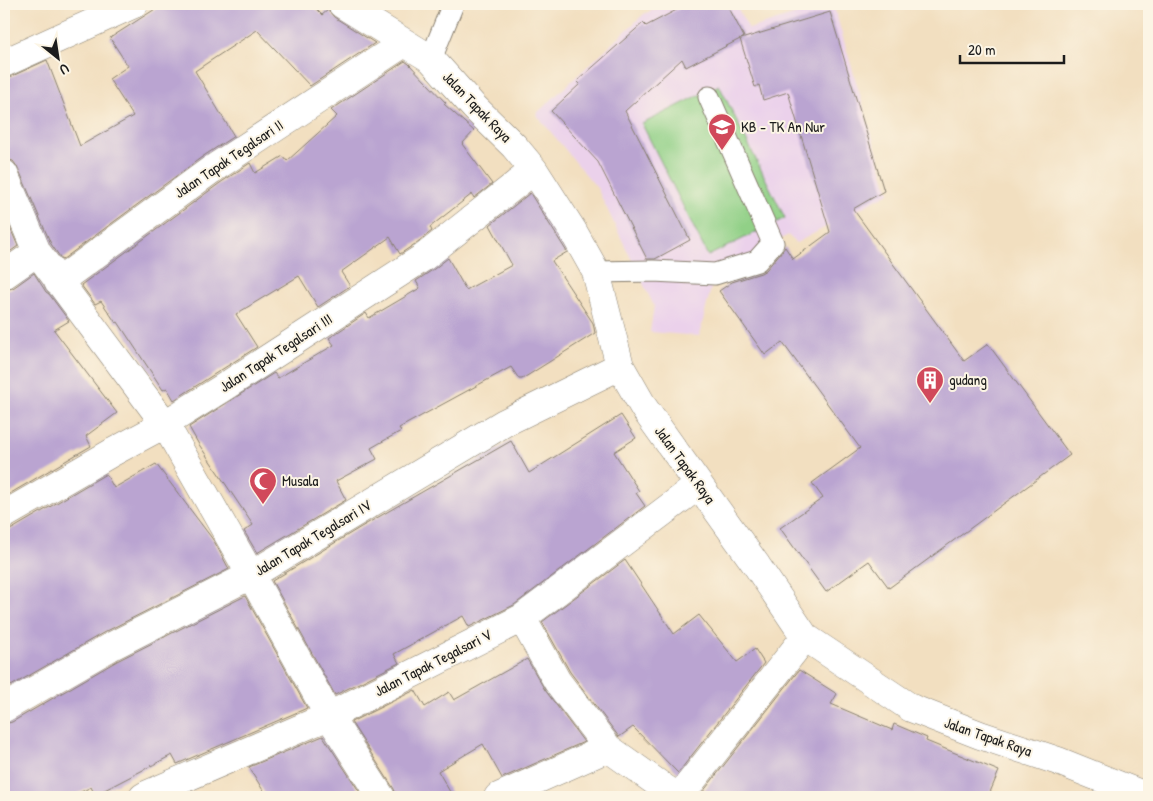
<svg xmlns="http://www.w3.org/2000/svg" width="1153" height="801" font-family="'Patrick Hand',sans-serif">
	<style>
		.built { fill: #ebd1eb }
		.green { fill: #91d087; stroke: #567652 }
		.building { fill: #baa4d1 }
		.lines { fill: none; stroke-linecap: round; stroke-linejoin: round }
		.service-casing { stroke: #877e6e; stroke-width: 23 }
		.minor-casing { stroke: #877e6e; stroke-width: 29 }
		.service { stroke: #fff; stroke-width: 21 }
		.minor { stroke: #fff; stroke-width: 28 }
		.labels { text-anchor: middle; stroke-width: 4; stroke-linejoin: round; paint-order: stroke }
		.street-label { font-size: 15px; fill: #1c1c1c; stroke: #fcf5e5 }
		.poi-label { font-size: 15px; fill: #1c1c1c; stroke: #fcf5e5; text-anchor: start }
	</style>
	<rect width="100%" height="100%" fill="#fcf5e5"/>
	<filter id="ink" filterUnits="userSpaceOnUse"><feTurbulence type="fractalNoise" baseFrequency=".02" numOctaves="2"/><feDisplacementMap in="SourceGraphic" scale="10" xChannelSelector="R" yChannelSelector="G"/><feConvolveMatrix kernelMatrix="1 2 1 2 8 2 1 2 1" color-interpolation-filters="sRGB"/></filter>
	<filter id="wash" filterUnits="userSpaceOnUse"><feTurbulence type="fractalNoise" baseFrequency=".0096" numOctaves="4" result="noise"/><feDisplacementMap in="SourceGraphic" scale="20" xChannelSelector="R" yChannelSelector="G"/><feGaussianBlur stdDeviation="1.12" result="paint"/><feColorMatrix in="noise" values="0 0 0 0 0 0 0 0 0 0 0 0 0 0 0 0 0 1.4 0 .05"/><feComposite in="paint" operator="in"/></filter>
	<g filter="url(#wash)">
		<rect width="100%" height="100%" fill="#f2dfc0"/>
		<path class="built" d="M667 4H735L749 29 827 4H833L889 193 796 243 788 235 713 280 699 336 650 332 654 306 597 188 536 114 644 14Z"/>
		<path class="green" d="M719 85 785 218 708 256 642 124Z"/>
		<g id="blocks">
			<path class="building" d="M163 4H311L322 15 328 10 334 17 375 43 310 86 257 30 195 71 234 136 202 157 62 260 51 244 18 168 13 161 4 159V79L10 77 47 60 80 146 133 116 109 79 128 66 110 38Z
				M688 4H727L744 37 741 39 830 12 884 191 853 209 964 361 988 344 1070 455 889 588 869 561 826 592 780 528 823 498 812 483 860 448 782 342 765 355 719 291 732 282 761 273 766 270 782 251 785 247 793 259 830 232 788 92 763 100 759 85 755 87 740 39 686 67 682 59 625 111 690 240 655 259H647L598 162 551 111 580 84 577 81 643 23 646 26Z
				M405 61 409 64 446 103 444 104 474 131 462 144 492 184 474 198 472 194 430 227 432 231 415 244 400 254 390 237 341 272 350 286 318 307 299 276 236 314 257 347 174 400 167 388 163 390 118 322 116 323 101 301 95 304 81 285 220 183 250 163 255 173 283 156 287 161 337 116 331 110Z
				M530 193 567 252 552 261 593 323 595 333 522 379H519L511 367 399 428 401 431 371 448 377 459 336 481 346 500 257 553 244 531 253 525 198 443 189 427 274 373 278 378 334 345 329 338 366 313 369 318 420 288 416 281 434 269 448 258 466 290 512 265 490 225Z
				M4 214 18 246 4 256Z
				M34 273 46 292 49 294 69 321 54 330 117 413 86 436 91 446 4 497V290L13 288Z
				M621 415 636 438 614 452 639 491 636 493 645 506 514 605 469 627 463 616 394 654 399 663 335 695 272 581 361 527 511 441 529 473Z
				M156 464 214 541 229 569 103 633 11 686 4 673V531L12 529 106 474 114 488Z
				M625 560 674 634 699 615 737 662 755 649 764 663 678 773 633 727 619 737 570 672 542 622Z
				M245 596 307 708 177 764 172 755 95 795 91 787 71 797H4V724L12 722 117 661Z
				M527 659 545 690 584 742 502 778 483 744 438 771 453 797H396L394 789 351 722 415 690 425 707 449 692 454 700Z
				M799 670 837 694 831 704 892 730 894 724 927 738 926 741 999 771 988 797H714L702 793Z
				M323 736 363 797H267L249 767Z"/>
		</g>
	</g>
	<g filter="url(#ink)">
		<use href="#blocks" fill-opacity="0" stroke="#877e6e" stroke-width="1"/>
		<g class="lines">
			<g class="service-casing">
				<path id="service" d="M431 59 453 4
					M596 272 653 271 715 274 757 261 773 243 709 97"/>
			</g>
			<g class="minor-casing">
				<path id="minor" d="M342 4 431 59 474 107 514 146 534 170 573 231 596 272 620 366 644 408 757 566 805 637 911 708 980 735 1058 761 1148 797
					M4 63 134 4
					M4 174 37 252 165 424 251 575 329 716 381 797
					M4 275 37 252
					M58 282 211 170 404 43
					M4 515 113 452 165 424 224 387 424 257 534 170
					M522 618 557 681 608 748 677 797
					M4 708 110 647 251 575 504 423 620 366
					M143 797 148 794 329 716 522 618 699 485
					M498 797 608 748
					M679 797 805 637"/>
			</g>
			<use href="#service" class="service"/>
			<use href="#minor" class="minor"/>
		</g>
	</g>
	<defs>
		<g id="school-pin" transform="scale(1.4375)"><path d="M0 17L-7.5 6A9.5 9.5 0 1 1 7.5 6Z" fill="#d1495b" stroke="#fcf5e5"/><path d="M0-5L7-2L0 1L-7-2ZM-4 1L0 2.5L4 1V4Q0 6-4 4Z" fill="#fff"/></g>
		<g id="building-pin" transform="scale(1.4375)"><path d="M0 17L-7.5 6A9.5 9.5 0 1 1 7.5 6Z" fill="#d1495b" stroke="#fcf5e5"/><path d="M-4-6H4V6H1V3H-1V6H-4ZM-2.5-4.3h1.7v1.8h-1.7ZM.8-4.3h1.7v1.8H.8ZM-2.5-1h1.7V.8h-1.7ZM.8-1h1.7V.8H.8Z" fill="#fff"/></g>
		<g id="mosque-pin" transform="scale(1.4375)"><path d="M0 17L-7.5 6A9.5 9.5 0 1 1 7.5 6Z" fill="#d1495b" stroke="#fcf5e5"/><path d="M3.5-4.9A6 6 0 1 0 3.5 4.9A5 5 0 1 1 3.5-4.9Z" fill="#fff"/></g>
	</defs>
	<g fill-rule="evenodd">
		<use href="#school-pin" x="722" y="127"/>
		<use href="#building-pin" x="930" y="380"/>
		<use href="#mosque-pin" x="263" y="481"/>
	</g>
	<g class="labels">
		<g class="street-label">
			<text transform="translate(477 107) rotate(46)" y="5">Jalan Tapak Raya</text>
			<text transform="translate(229 159) rotate(-34)" y="5">Jalan Tapak Tegalsari II</text>
			<text transform="translate(276 353) rotate(-33)" y="5">Jalan Tapak Tegalsari III</text>
			<text transform="translate(685 465) rotate(54)" y="5">Jalan Tapak Raya</text>
			<text transform="translate(313 538) rotate(-31)" y="5">Jalan Tapak Tegalsari IV</text>
			<text transform="translate(433 663) rotate(-27)" y="5">Jalan Tapak Tegalsari V</text>
			<text transform="translate(988 737) rotate(19)" y="5">Jalan Tapak Raya</text>
		</g>
		<g class="poi-label">
			<text x="741" y="132">KB - TK An Nur</text>
			<text x="949" y="385">gudang</text>
			<text x="282" y="486">Musala</text>
		</g>
	</g>
	<rect width="1153" height="801" fill="none" stroke="#fcf5e5" stroke-width="20"/>
	<g transform="translate(58 58) rotate(150)" stroke="#fcf5e5" stroke-width="4" paint-order="stroke">
	<path d="M0-4L9 19L0 12L-9 19Z" fill="#1c1c1c"/>
	<text y="-8" font-size="14" font-weight="bold" text-anchor="middle" fill="#1c1c1c">U</text>
	</g>
	<path d="M960 55v8h104v-8" fill="none" stroke="#1c1c1c" stroke-width="2.5"/>
	<text x="968" y="55" font-size="15" fill="#1c1c1c" stroke="#fcf5e5" stroke-width="4" paint-order="stroke">20 m</text>
</svg>
